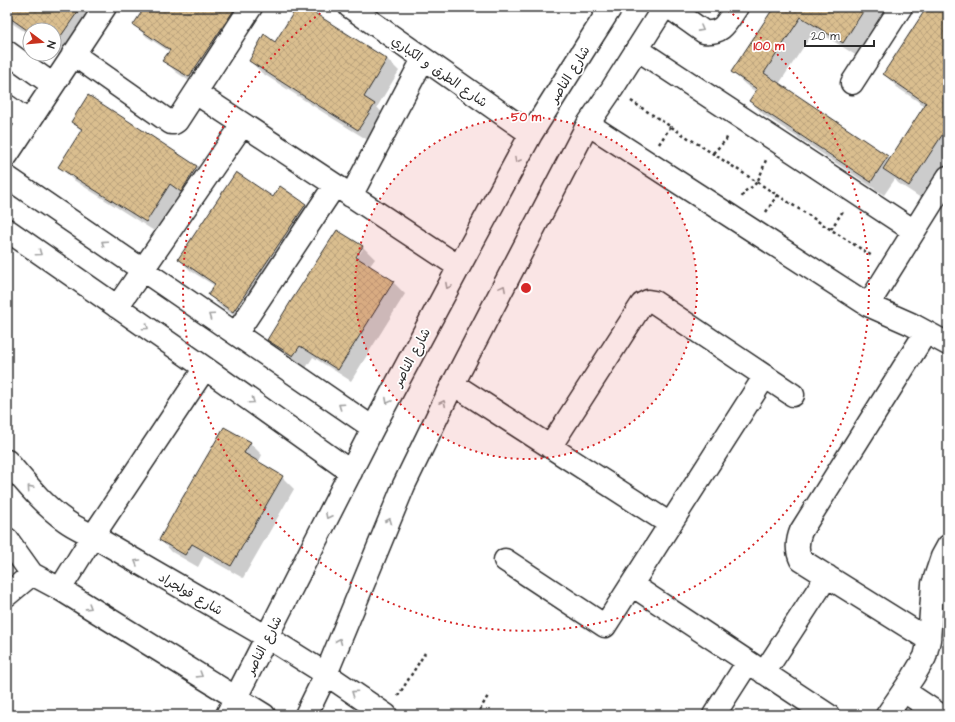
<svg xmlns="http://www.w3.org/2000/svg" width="955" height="722" font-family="'Architects Daughter','Playpen Sans Arabic',sans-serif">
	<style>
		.shadow { fill: #0003; fill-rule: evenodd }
		.building { fill: url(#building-cross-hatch); stroke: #2b2b2b }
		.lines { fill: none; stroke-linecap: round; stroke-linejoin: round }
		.minor-casing { stroke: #2b2b2b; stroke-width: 25 }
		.path { stroke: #2b2b2b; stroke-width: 2.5; stroke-dasharray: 3 3; stroke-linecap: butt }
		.minor { stroke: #fff; stroke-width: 22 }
		.oneway { stroke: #a0a0a0 }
		.ring { fill: none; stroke: #d62828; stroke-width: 2; stroke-dasharray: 2 4 }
		.labels { text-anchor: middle; stroke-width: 3.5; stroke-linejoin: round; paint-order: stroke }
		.street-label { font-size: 13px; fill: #2b2b2b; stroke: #fff }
		.centre { fill: #d62828; stroke: #fff; stroke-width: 2 }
		.ring-label { font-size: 12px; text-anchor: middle; font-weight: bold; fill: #d62828; stroke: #fff; stroke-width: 3.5; stroke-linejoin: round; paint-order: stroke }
	</style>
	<defs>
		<pattern id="building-cross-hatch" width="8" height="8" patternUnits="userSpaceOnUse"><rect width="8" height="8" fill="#dabe8f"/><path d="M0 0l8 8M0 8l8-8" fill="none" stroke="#bba37c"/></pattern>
	</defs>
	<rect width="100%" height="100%" fill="#fff"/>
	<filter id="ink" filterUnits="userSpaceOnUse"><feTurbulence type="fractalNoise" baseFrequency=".025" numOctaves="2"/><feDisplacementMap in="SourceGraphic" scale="8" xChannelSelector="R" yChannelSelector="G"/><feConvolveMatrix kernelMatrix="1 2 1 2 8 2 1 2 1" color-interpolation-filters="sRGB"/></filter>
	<g filter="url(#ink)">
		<path class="shadow" d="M7 7H95L69 62 54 52V30H30V35L7 20Z
			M146 7H256L201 89 176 72 164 60 170 52 147 37 135 25Z
			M298 7H303L387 59 399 71 377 107 386 117 371 142 329 116 262 73 250 61 276 43Z
			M780 7H888L857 56 819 32 814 40 810 37 779 84 888 156 890 159 925 106 898 88 884 74 928 7H948V162L924 200 898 183 895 179 884 195 764 115 750 101 756 92 746 85 732 72Z
			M73 122 197 166 209 178 159 234 72 179 60 167 82 131Z
			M306 204 318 216 246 323 221 307 209 295 215 286 191 271 179 259Z
			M338 232 363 247 375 259 369 267 393 282 405 294 351 381 313 357 306 368 280 352 268 340ZM360 249H363L354 262 352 261Z
			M225 429 250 443 262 455 258 463 282 477 294 489 243 578 204 556 198 567 172 552 160 539Z"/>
		<path class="building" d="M7 7H81L54 46V30H30V32L7 16Z
			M145 7H236L189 77 162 61 170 50 133 25Z
			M297 7H305L387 59 364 97 375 104 358 130 316 104 249 61 264 34 275 42Z
			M774 7H866L843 43 801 17 764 73 888 156 871 182 749 101 757 89 731 72Z
			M927 7H948V126L909 186 883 169 926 103 883 74Z
			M88 95 130 122 197 166 181 192 170 184 146 222 58 167 82 129 71 122Z
			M236 172 273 197 280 186 306 204 233 312 208 295 215 284 178 259Z
			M337 230 363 246 356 257 394 281 338 370 300 346 293 356 267 340 291 301Z
			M224 427 251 442 244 453 283 476 231 566 192 544 185 555 159 540 180 502Z"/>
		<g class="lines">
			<g class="minor-casing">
				<path id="minor" d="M350 7 531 134
					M669 7 704 32C724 34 727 21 737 7
					M637 49 914 231
					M7 52 53 85
					M73 54 171 123H174L177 121 251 7
					M852 83 901 7
					M196 93 459 267
					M7 106 29 122
					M588 124 868 305 911 324 948 344
					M7 155 105 7
					M7 177 373 428
					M351 196 423 59
					M7 230 205 368 351 472
					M868 305 948 177
					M117 307 243 124
					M926 332 801 531C797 541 796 550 801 560L929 640
					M236 334 335 185
					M453 384 670 524
					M550 447 642 304 648 301 654 302 793 395
					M7 461C25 482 42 504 66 521 74 527 84 531 93 536L267 637 326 674 386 715
					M7 539 32 574 60 589 264 715
					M505 560 605 626 765 376
					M632 585 828 715
					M60 589 93 536 205 368
					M7 595 32 574
					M764 673 827 576
					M904 691 940 715
					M227 715 373 428 459 267 531 134 590 40 611 7
					M306 715 326 674 404 485 453 384 588 124 612 89 664 7
					M714 715 748 662
					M887 715 913 677 925 657 929 640 933 584 942 557 948 546"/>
			</g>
			<path class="path" d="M631 101 872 256
				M659 144 671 126
				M713 153 726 140 728 135
				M742 197C745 188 750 190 755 184 760 179 763 167 766 160
				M766 212 778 194
				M831 229 843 211
				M398 696 425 653
				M477 715 489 694"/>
			<use href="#minor" class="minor"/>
		</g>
		<defs><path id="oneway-chevron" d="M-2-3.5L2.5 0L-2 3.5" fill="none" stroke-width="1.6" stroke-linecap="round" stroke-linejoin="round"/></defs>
		<g class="oneway">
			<use href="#oneway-chevron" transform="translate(701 29) rotate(29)"/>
			<use href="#oneway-chevron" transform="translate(517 160) rotate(119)"/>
			<use href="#oneway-chevron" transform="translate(104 243) rotate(-146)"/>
			<use href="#oneway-chevron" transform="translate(39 253) rotate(35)"/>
			<use href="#oneway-chevron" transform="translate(448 286) rotate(118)"/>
			<use href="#oneway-chevron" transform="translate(503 288) rotate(-62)"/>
			<use href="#oneway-chevron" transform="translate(211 316) rotate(-145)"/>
			<use href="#oneway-chevron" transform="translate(146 327) rotate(35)"/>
			<use href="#oneway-chevron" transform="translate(252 401) rotate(35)"/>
			<use href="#oneway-chevron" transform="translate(388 401) rotate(118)"/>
			<use href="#oneway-chevron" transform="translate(443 403) rotate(-64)"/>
			<use href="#oneway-chevron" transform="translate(341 406) rotate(-146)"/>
			<use href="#oneway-chevron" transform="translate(30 488) rotate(-131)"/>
			<use href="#oneway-chevron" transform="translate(328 516) rotate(117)"/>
			<use href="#oneway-chevron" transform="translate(389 521) rotate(-68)"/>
			<use href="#oneway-chevron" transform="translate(137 562) rotate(-150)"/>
			<use href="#oneway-chevron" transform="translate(89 607) rotate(32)"/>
			<use href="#oneway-chevron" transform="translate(339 641) rotate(-68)"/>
			<use href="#oneway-chevron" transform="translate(200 675) rotate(32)"/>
			<use href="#oneway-chevron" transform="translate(354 693) rotate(-146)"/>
		</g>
	</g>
	<circle cx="526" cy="288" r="171" fill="#d62828" fill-opacity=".12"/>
	<g class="ring">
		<circle cx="526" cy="288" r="171"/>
		<path d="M723 7A343 343 0 1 1 329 7"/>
	</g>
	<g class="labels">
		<g class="street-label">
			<text transform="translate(440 71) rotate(35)" y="5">شارع الطرق و الكباري</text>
			<text transform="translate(569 74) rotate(-58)" y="5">شارع الناصر</text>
			<text transform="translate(411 357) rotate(-62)" y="5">شارع الناصر</text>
			<text transform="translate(191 593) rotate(30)" y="5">شارع فولجراد</text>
			<text transform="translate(263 645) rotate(-63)" y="5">شارع الناصر</text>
		</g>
	</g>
	<circle cx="526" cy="288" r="6" class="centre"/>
	<g class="ring-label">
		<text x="769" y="50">100 m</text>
		<text x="526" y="121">50 m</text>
	</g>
	<rect width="955" height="722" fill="none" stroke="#fff" stroke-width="24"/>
	<rect x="12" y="12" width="931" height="698" fill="none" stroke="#2b2b2b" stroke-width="1.5" filter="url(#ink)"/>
	<g transform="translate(42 42) rotate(106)"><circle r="19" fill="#ffffff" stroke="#aaaaaa"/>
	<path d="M0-3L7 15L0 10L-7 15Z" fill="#c8321e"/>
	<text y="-6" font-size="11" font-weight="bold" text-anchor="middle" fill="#2b2b2b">N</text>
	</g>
	<path d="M805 40v6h69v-6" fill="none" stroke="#2b2b2b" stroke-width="2"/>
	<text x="811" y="40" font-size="12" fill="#2b2b2b" stroke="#ffffff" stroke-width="3" paint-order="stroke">20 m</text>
</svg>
